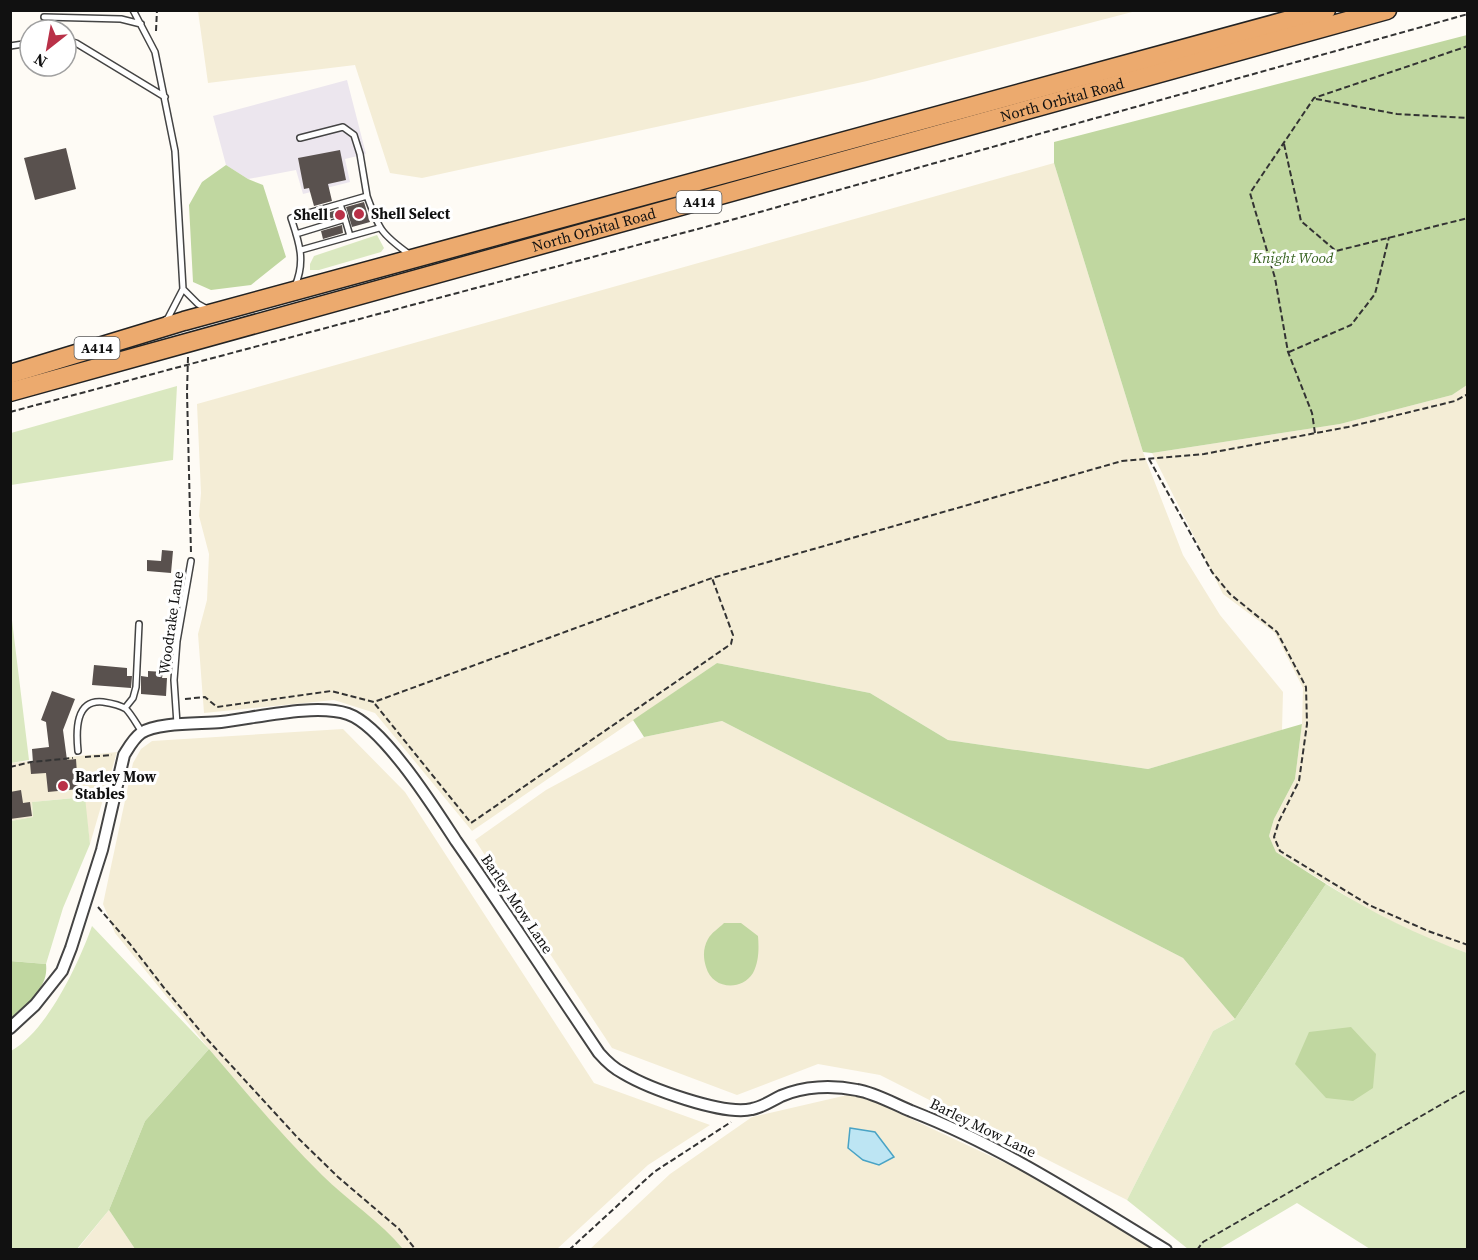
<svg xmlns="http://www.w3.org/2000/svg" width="1478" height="1260" font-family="'Source Serif 4',serif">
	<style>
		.industrial { fill: #ece6ee }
		.farmland { fill: #f4edd6 }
		.green { fill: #dae8c0 }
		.forest { fill: #c0d7a0 }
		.water { fill: #bde5f3; stroke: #49a3c5; stroke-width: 1.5 }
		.building { fill: #59514e }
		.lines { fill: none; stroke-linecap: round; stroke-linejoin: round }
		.service-casing { stroke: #444; stroke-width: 8 }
		.minor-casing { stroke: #444; stroke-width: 14 }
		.trunk-casing { stroke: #222; stroke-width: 21 }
		.path { stroke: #333; stroke-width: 2; stroke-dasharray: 6 3; stroke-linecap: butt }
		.service { stroke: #fff; stroke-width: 5 }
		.minor { stroke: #fff; stroke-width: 10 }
		.trunk { stroke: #ecaa6e; stroke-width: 18 }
		.poi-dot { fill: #b93148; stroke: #fff; stroke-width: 2 }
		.labels { text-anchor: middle; stroke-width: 6; stroke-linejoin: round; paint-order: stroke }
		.shield { fill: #fff; stroke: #585858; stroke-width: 1.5 }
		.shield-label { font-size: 14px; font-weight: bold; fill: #111 }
		.street-label { font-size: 15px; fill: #111; stroke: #fff }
		.poi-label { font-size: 15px; font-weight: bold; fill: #111; stroke: #fff; text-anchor: start }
		.park-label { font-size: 15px; font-style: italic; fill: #3a6524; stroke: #fff }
	</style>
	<rect width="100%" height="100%" fill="#fefbf5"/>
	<path class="industrial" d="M347 80 366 154 345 159 350 182 303 194 296 170 248 179 226 165 213 116Z"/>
	<path class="farmland" d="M198 11V10L1136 11 867 81 422 178 390 173 355 65 208 83Z
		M1054 163 1143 452 1183 555 1220 615 1283 692 1282 730 1148 769 948 740 870 693 717 663 472 831 375 713 334 700 204 713 198 634 207 600 209 554 199 516 201 493 197 404Z
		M1467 385V953L1425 938 1367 909 1276 852 1269 836 1274 819 1295 779 1302 724 1303 688 1275 633 1223 594 1152 453 1340 424 1452 395Z
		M722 721 1183 958 1235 1019 1213 1031 1127 1200 880 1075 818 1064 737 1095 612 1048 475 840 546 790 644 737Z
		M343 729 405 792 594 1083 710 1125 648 1165 557 1249H403L393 1238 332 1185 292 1146 209 1049 115 933 103 904 133 763 141 749 152 741Z
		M117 752 90 844 84 797 32 802 33 817 11 821V763Z
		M856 1093 1052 1185 1158 1250H589L670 1174 752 1117Z
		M109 1210 135 1249 77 1250Z"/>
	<path class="green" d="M377 235 384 248 381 252 319 270H310V264L314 256Z
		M177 386 173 460 11 485V433Z
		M10 604 29 760 11 763H10Z
		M85 797 90 844 63 908 46 964 11 961V821L33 817 32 802Z
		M1326 884C1371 912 1417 935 1467 953V1249H1370L1297 1203 1219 1249H1188L1127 1200 1213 1031 1235 1019Z
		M92 926 209 1049 145 1121 109 1210 77 1249 11 1250V1051C47 1031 78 965 92 926Z"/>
	<path class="forest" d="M1467 35V385L1452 395 1340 424 1152 453 1143 452 1054 163V142Z
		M226 165 248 179 263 185 286 257 251 285 211 290 193 282 189 205 202 182Z
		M717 663 870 693 948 740 1148 769 1302 724 1295 779 1274 819 1269 836 1276 852 1326 884 1235 1019 1183 958 722 721 644 737 633 720Z
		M724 923H741L758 936C759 948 759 962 753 973 741 992 712 989 706 967 703 957 703 948 708 939 711 933 719 928 724 923Z
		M10 961 46 964C49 988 27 1003 11 1018Z
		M1351 1027 1376 1054 1373 1088 1353 1101 1326 1098 1295 1064 1309 1032Z
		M209 1049C246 1092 282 1136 322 1175 348 1201 380 1221 403 1249H135L109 1210 145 1121Z"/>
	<path class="water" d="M850 1128 875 1132 894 1157 879 1165 863 1160 848 1148Z"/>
	<path class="building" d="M66 148 76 189 35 200 24 158Z
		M340 150 346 180 328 184 332 201 314 206 309 188 304 189 298 158Z
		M364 202 370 222 352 227 346 207Z
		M337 210 339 216 318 222 317 216Z
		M342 225 343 233 323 239 321 231Z
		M162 550 173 551 171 573 147 571V560L161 561Z
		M94 665 127 668V676H132L131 688 92 685Z
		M148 671 163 672 162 678H167L166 696 141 694V676L148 677Z
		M52 691 75 699 63 730 67 760 76 759 78 789 48 792 46 773 31 774 30 763H33L32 749 49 747 46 722 41 720Z
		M21 790 23 803 30 802 32 816 10 819V792Z"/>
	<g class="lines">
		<g class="service-casing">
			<path id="service" d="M133 10 155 52 175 151 183 289 168 318 165 320
				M44 17 121 19 141 24
				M66 40 76 43 165 97
				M10 46 30 43
				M300 138 343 127 354 135 360 154 367 196
				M340 204 345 219
				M296 234 345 219 350 236
				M301 250 379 228
				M295 286C306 261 299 242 291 218L367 196C379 229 380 233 409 254
				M183 289 198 304 207 309
				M125 708 133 698 136 687 139 624
				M177 724 174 680 177 641 191 561
				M78 751C76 731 75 699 103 702 110 703 120 705 126 709 132 715 137 725 142 732"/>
		</g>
		<g class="minor-casing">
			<path id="minor" d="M10 1028 35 1005 62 971 71 948 102 850 124 755C129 747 133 739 141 733 157 722 201 724 221 722 256 718 315 703 348 714 383 726 435 809 456 841 505 911 551 982 599 1053 606 1061 613 1068 623 1073 648 1088 723 1116 752 1109 763 1107 771 1101 781 1096 804 1086 832 1085 857 1090 875 1093 894 1104 911 1111 1002 1146 1083 1200 1166 1250"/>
		</g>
		<g class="trunk-casing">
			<g id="trunk">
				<path d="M10 374 184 321 1326 10"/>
				<path id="s1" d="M10 392 1387 10"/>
			</g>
		</g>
		<path class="path" d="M156 31 157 10
			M1316 99 1397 114 1468 118
			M1284 144 1301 221 1336 251 1468 218
			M1289 352 1351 325 1375 294 1389 237
			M188 357 187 392 191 553
			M10 412 724 222 1468 14
			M1315 433 1312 413 1288 352 1275 278 1250 193 1314 98 1468 46
			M1149 459 1212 572 1230 594 1277 632 1306 687 1307 724 1299 781 1279 821 1274 837 1280 851 1369 905 1428 931 1468 945
			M185 699 205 697 217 707 331 691 374 702 712 578 1122 461 1204 454 1348 427 1455 401 1468 394
			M375 704 471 823 731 644 733 635 712 578
			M85 757 112 755
			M10 767 31 762 73 758
			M98 907 130 944 165 989 207 1039 297 1137 338 1177 399 1229 416 1250
			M569 1250 654 1172 731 1122
			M1197 1250 1203 1242 1468 1089"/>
		<use href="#service" class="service"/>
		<use href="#minor" class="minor"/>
		<use href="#trunk" class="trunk"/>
	</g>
	<g class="poi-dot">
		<circle cx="359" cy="214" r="6"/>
		<circle cx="340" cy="215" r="6"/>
		<circle cx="63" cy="786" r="6"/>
	</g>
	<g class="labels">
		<g class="shield">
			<rect x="676.5" y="191" width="45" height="22" rx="4.5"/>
			<rect x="74.5" y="337" width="45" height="22" rx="4.5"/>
		</g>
		<g class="shield-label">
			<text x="699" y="207">A414</text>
			<text x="97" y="353">A414</text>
		</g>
		<g class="street-label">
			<text dy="5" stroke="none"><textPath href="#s1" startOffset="1092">North Orbital Road</textPath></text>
			<text dy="5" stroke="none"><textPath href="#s1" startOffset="606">North Orbital Road</textPath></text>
			<text transform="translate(171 623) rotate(-82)" y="5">Woodrake Lane</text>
			<text transform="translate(517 904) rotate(56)" y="5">Barley Mow Lane</text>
			<text transform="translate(983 1128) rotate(26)" y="5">Barley Mow Lane</text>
		</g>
		<g class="poi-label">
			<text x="371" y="219">Shell Select</text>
			<text x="328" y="220" text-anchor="end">Shell</text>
			<text x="75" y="782">Barley Mow<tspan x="75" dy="17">Stables</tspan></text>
		</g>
		<g class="park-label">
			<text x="1293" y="263">Knight Wood</text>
		</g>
	</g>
	<rect width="1478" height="1260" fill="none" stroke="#111111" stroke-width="24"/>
	<g transform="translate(48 48) rotate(211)"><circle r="28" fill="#ffffff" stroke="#a0a0a0" stroke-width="1.5"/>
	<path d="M0-4.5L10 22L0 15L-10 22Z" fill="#b93148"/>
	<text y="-9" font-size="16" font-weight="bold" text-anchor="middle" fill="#111111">N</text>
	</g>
</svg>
